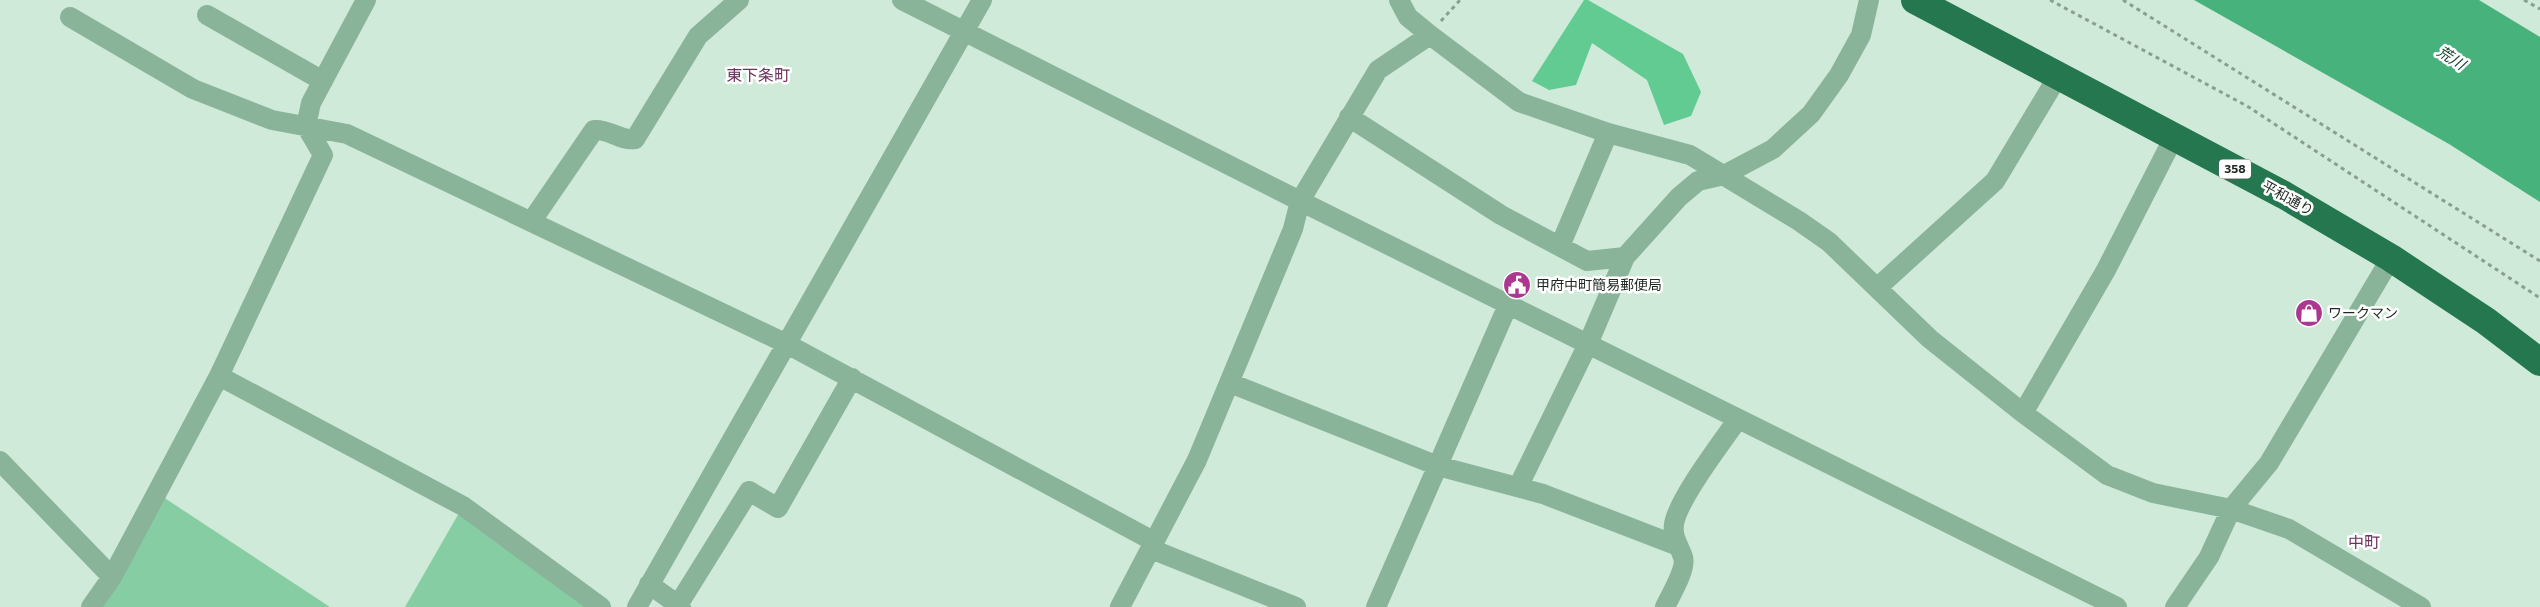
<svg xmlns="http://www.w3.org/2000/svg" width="2540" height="607" font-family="Commissioner,'Noto Sans JP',sans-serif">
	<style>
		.green { fill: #87cda4 }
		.forest { fill: #62cb92 }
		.water { fill: #47b27b }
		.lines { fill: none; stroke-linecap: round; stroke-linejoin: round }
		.path { stroke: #8a9e91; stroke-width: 3; stroke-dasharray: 4 4; stroke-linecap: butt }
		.minor { stroke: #8ab49a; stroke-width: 20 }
		.highway { stroke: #24774f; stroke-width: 28 }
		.labels { text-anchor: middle; stroke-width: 5; stroke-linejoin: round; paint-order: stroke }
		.shield { fill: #fff; stroke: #626864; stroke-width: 1 }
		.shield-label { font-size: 12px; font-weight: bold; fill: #1e2821 }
		.street-label { font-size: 14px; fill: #1e2821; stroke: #fff }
		.poi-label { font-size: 14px; fill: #1e2821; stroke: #fff; text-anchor: start }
		.water-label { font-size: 15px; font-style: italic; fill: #18442d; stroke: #fff }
		.quarter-label { font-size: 16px; fill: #6c335e; stroke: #fff }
	</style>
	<rect width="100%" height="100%" fill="#cfead9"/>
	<path class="green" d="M157 493 330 607H91Z
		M463 506 601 607H405Z"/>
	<path class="forest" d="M1584 0H1588L1683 54 1701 92 1691 116 1664 125 1647 80 1592 43 1576 85 1549 90 1532 81Z"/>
	<path class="water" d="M2194 0H2479L2540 37V202L2449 144Z"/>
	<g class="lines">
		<path class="path" d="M2050 0 2247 106 2540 298
			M2123 0 2540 261
			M2524 0 2540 9
			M1441 21 1460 0"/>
		<path class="minor" d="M902 0 1300 201 2117 607
			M1399 0 1408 17 1430 35 1519 102 1608 133 1690 155 1799 221 1829 242 1930 339 2023 413 2107 475 2153 493 2231 509 2289 529 2421 607
			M207 15 323 81
			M70 17 193 89 272 120 347 134 785 343 1155 542
			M1349 117 1501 215 1587 261 1625 257
			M531 222 594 130C611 129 619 141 635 139L698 36 739 0
			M1560 246 1608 133
			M1878 287 1995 181 2058 76
			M219 376 463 506 601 607
			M1230 383 1438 466 1543 494 1678 546
			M2023 413 2106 270 2174 137
			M0 461 112 577
			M1518 487 1588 344 1625 257 1679 197 1698 181 1724 175 1773 149 1811 114 1839 75 1861 35 1869 0
			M1151 549 1296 607
			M649 584 681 607
			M678 605 749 491 778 508 852 378
			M91 607 112 577 219 376 323 155 306 126 311 103 366 0
			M637 607 982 0
			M1120 607 1197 460 1293 229 1300 201 1378 70 1430 35
			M1376 607 1508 305
			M1665 607C1670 596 1687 569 1683 557 1679 545 1672 537 1674 524 1678 499 1722 442 1738 419
			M2175 607 2209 557 2231 509 2269 463 2391 258"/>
		<path class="highway" d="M1915 0 2284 195 2391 258 2486 321 2540 362"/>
	</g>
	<defs>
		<g id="civic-disc" transform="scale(1.4375)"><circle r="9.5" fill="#ab3791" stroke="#fff"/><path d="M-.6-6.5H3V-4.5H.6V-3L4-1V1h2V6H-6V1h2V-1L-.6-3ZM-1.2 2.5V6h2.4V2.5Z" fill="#fff"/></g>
		<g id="shop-disc" transform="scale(1.4375)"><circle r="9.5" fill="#ab3791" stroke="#fff"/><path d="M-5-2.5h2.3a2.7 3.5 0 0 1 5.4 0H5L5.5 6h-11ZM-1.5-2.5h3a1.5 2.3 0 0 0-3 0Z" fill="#fff"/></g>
	</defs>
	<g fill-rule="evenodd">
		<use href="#civic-disc" x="1517" y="285"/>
		<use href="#shop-disc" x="2309" y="313"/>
	</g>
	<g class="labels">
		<rect class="shield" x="2219" y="159.5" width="32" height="19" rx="4"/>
		<g class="shield-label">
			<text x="2235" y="173">358</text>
		</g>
		<g class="street-label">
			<text transform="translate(2288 198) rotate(29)" y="5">平和通り</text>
		</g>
		<g class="poi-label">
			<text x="1536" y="290">甲府中町簡易郵便局</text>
			<text x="2328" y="318">ワークマン</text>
		</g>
		<g class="water-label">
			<text transform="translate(2451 58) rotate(33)" y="5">荒川</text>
		</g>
		<g class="quarter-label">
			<text x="758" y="81">東下条町</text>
			<text x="2364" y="548">中町</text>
		</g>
	</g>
</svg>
